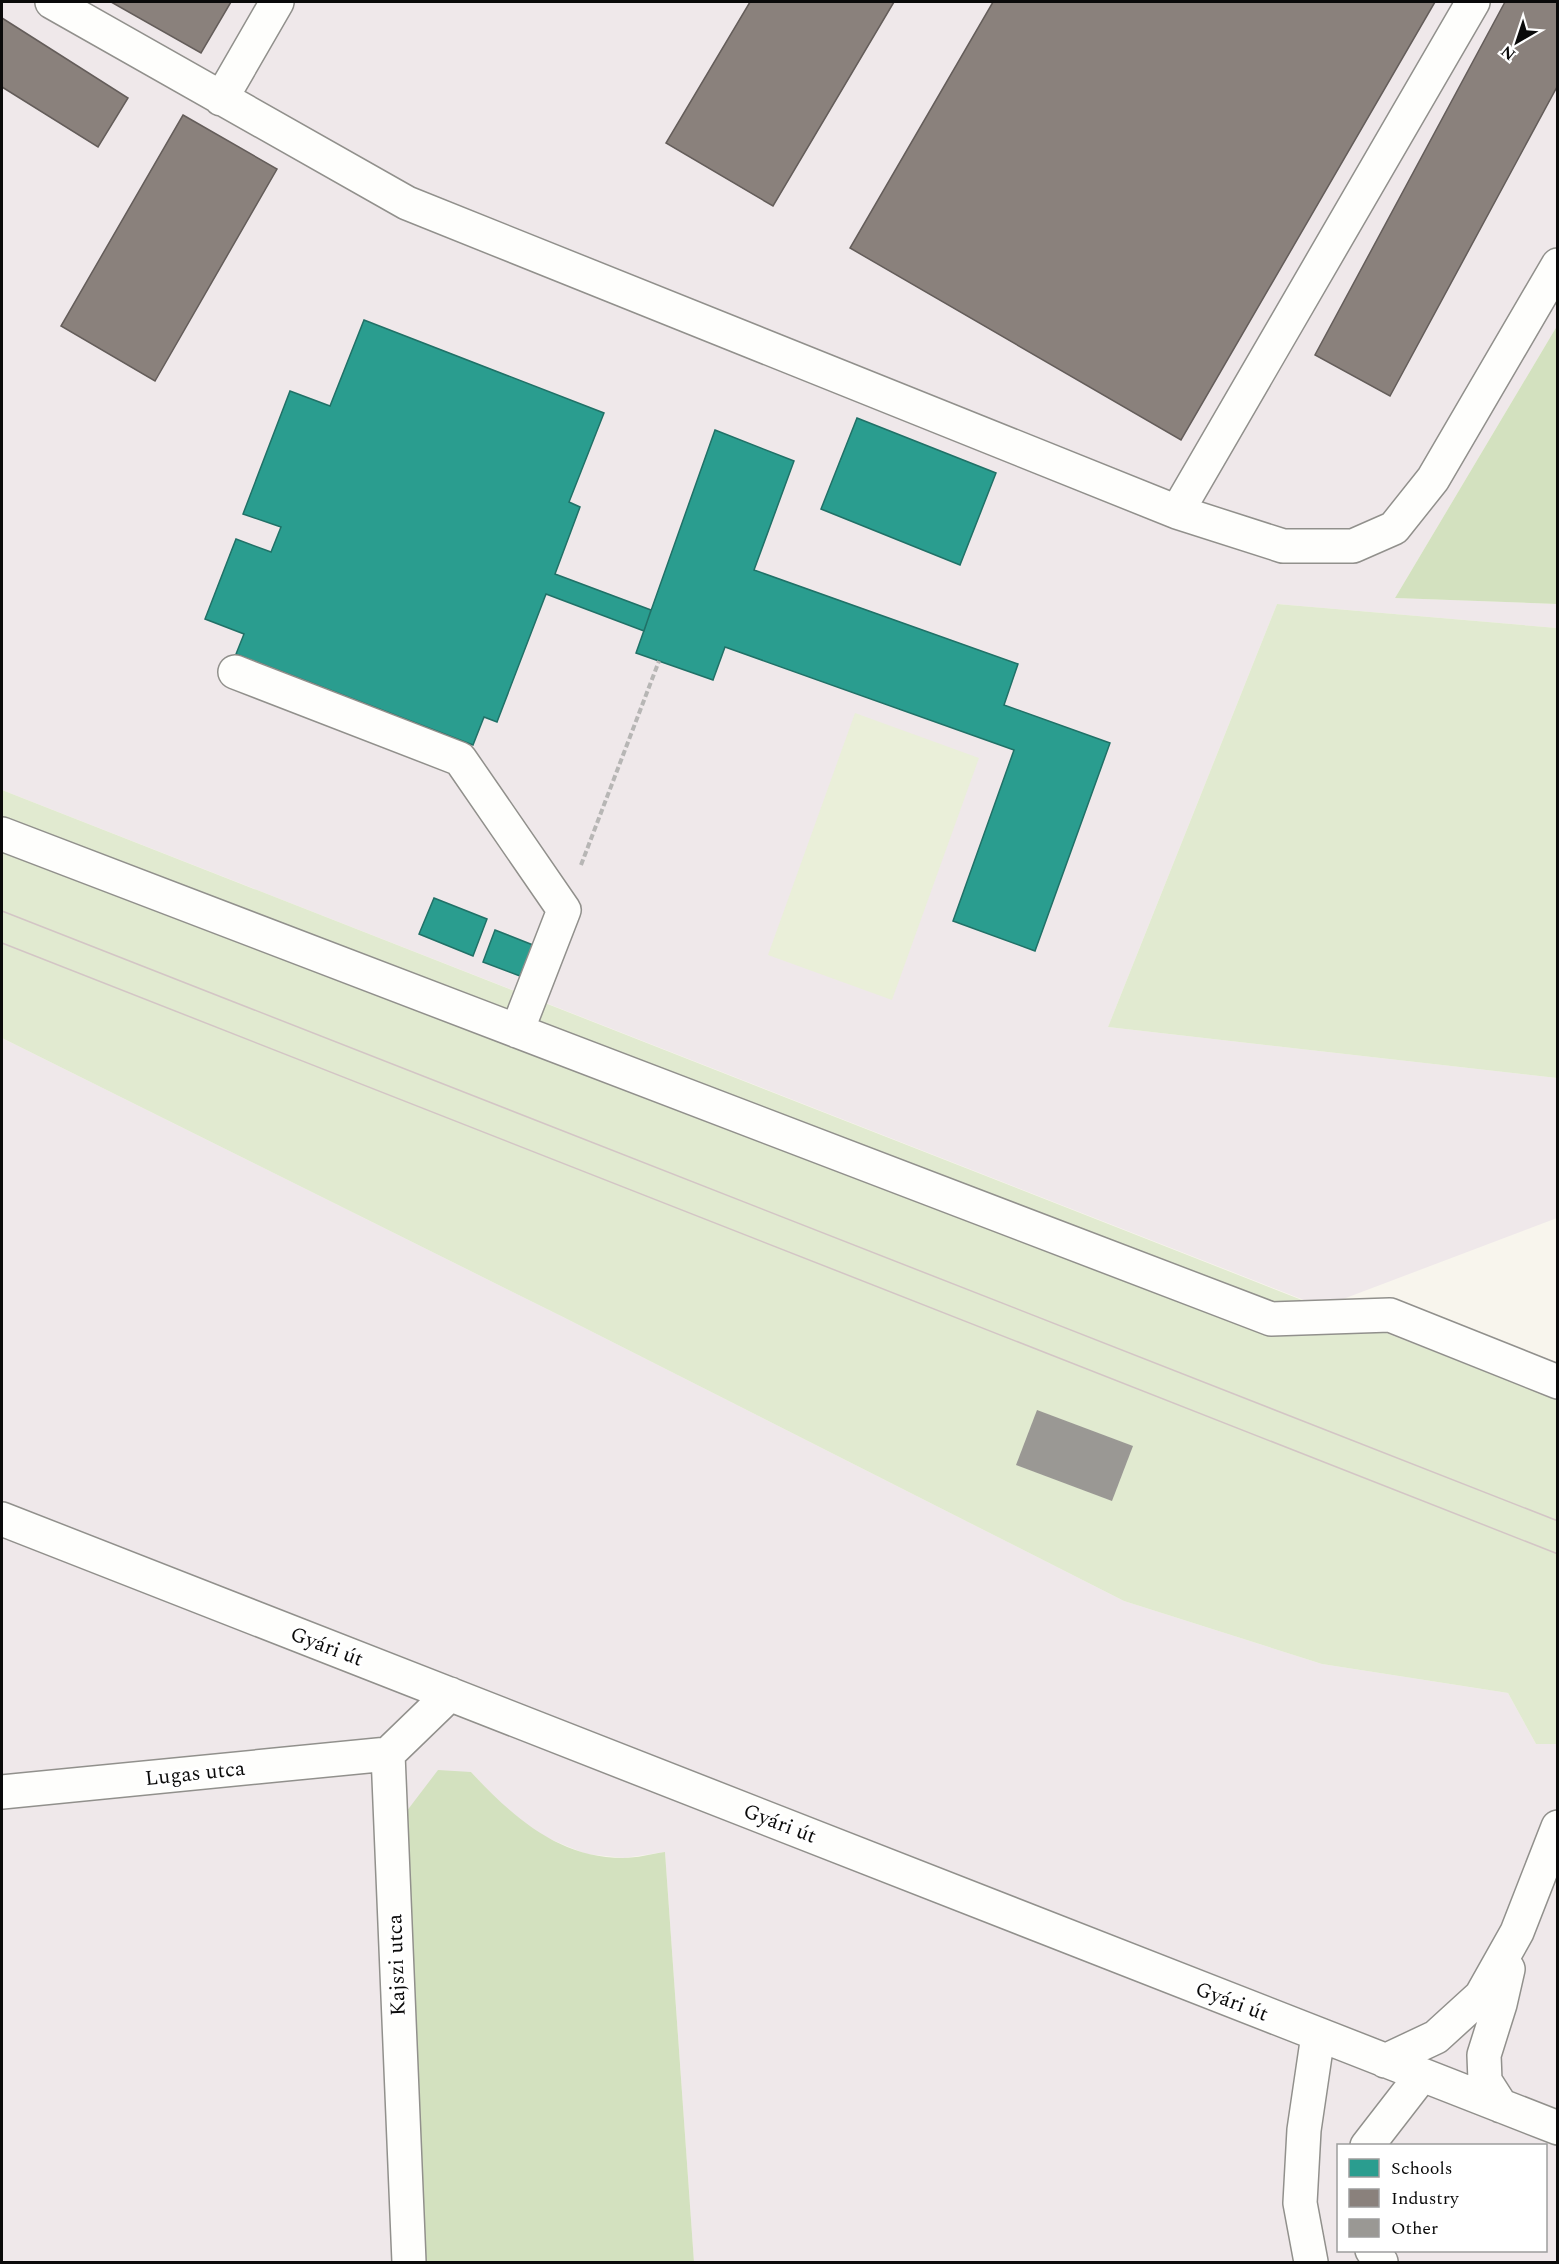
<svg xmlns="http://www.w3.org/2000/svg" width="1559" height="2264" font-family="Spectral,serif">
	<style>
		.industrial { fill: #efe8ea; fill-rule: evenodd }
		.green { fill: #e1ead0 }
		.forest { fill: #d3e1bf }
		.pitch { fill: #eaefd9 }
		.schools { fill: #2a9d8f; stroke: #207167; stroke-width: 1.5 }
		.industry { fill: #8a817c; stroke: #645d5a; stroke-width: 1.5 }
		.building { fill: #9a9894 }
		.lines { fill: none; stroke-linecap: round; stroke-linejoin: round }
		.minor-casing { stroke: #91908c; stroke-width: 36 }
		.path { stroke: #b7b6b5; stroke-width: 4; stroke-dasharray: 6 3; stroke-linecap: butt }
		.minor { stroke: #fefefc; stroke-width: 33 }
		.tram { stroke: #d3c5c5; stroke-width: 1.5 }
		.labels { text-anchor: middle; stroke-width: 6; stroke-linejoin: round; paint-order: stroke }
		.street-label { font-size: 21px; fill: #0a0a0a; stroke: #fff }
	</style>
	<rect width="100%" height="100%" fill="#f8f5ed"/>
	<path class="industrial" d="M2 2H1557V326L1395 598 1557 604V628L1277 604 1108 1027 1557 1078V1218L1322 1307 2 790Z
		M2 1038 563 1317 1124 1601 1322 1664 1508 1693 1536 1744H1557V2262H694L665 1852 624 1858 586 1854 540 1835 502 1805 471 1772 423 2262H2ZM1338 2146H1546V2250H1338Z"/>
	<path class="green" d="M1277 604 1557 628V1078L1108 1027Z
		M2 790 1557 1400V1744H1536L1508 1693 1322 1664 1124 1601 563 1317 2 1038Z"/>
	<path class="forest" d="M1557 326V604L1395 598Z
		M438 1770 471 1772C513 1817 558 1858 623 1858 637 1858 651 1854 665 1852L694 2262H423L403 1816Z"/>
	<path class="pitch" d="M855 713 979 758 892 1000 768 955Z"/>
	<path class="schools" d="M364 320 604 413 569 502 580 507 555 574 651 610 644 631 546 594 497 722 484 717 473 745 236 654 244 634 205 619 236 539 271 552 281 527 243 514 290 391 330 406Z
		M857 418 996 473 960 565 821 509Z
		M715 430 794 461 754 570 1018 664 1004 705 1110 743 1035 951 953 921 1014 750 725 647 713 680 636 653Z
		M434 898 487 919 473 956 419 934Z
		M495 930 533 945 520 976 483 962Z"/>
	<path class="industry" d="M111 2H231L201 53Z
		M750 2H894L773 206 666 143Z
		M993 2H1435L1181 440 850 248Z
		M1505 2H1558V85L1390 396 1315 355Z
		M2 18 128 98 98 147 2 87Z
		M183 115 277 169 155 381 61 326Z"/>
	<path class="building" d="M1037 1410 1133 1446 1112 1501 1016 1465Z"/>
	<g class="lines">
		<g class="minor-casing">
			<path id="minor" d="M52 2 407 203 1177 512 1283 546H1353L1394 528 1433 479 1558 265
				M221 99 277 2
				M1177 512 1473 2
				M235 672 460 759 564 910 517 1031
				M2 834 1271 1319 1390 1315 1558 1382
				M2 1519 1558 2128
				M2 1792 388 1754
				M1385 2061 1436 2037 1481 1996 1517 1932 1558 1827
				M1501 2106 1485 2081 1484 2055 1500 2004 1508 1969
				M1367 2146 1422 2075
				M1372 2250 1381 2262
				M409 2262 388 1754 450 1694
				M1311 2262 1300 2203 1304 2130 1318 2035"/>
		</g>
		<path class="path" d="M581 865 659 661"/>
		<use href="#minor" class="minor"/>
		<path class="tram" d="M2 911 1558 1521
			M2 943 1558 1554"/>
	</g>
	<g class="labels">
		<g class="street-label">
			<text transform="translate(327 1646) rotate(21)" y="7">Gyári út</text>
			<text transform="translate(195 1773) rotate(-6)" y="7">Lugas utca</text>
			<text transform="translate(780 1823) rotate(21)" y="7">Gyári út</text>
			<text transform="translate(396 1965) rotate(-92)" y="7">Kajszi utca</text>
			<text transform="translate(1232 2001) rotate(21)" y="7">Gyári út</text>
		</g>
	</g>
	<rect width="1559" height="2264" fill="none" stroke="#0a0a0a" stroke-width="6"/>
	<rect x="1337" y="2144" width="210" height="108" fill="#ffffff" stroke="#9d9d9d" stroke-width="1.5"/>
	<rect x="1349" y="2159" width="30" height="18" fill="#2a9d8f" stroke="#9d9d9d" stroke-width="1.5"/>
	<text x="1391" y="2174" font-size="18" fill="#0a0a0a">Schools</text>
	<rect x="1349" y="2189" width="30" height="18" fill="#8a817c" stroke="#9d9d9d" stroke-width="1.5"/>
	<text x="1391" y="2204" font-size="18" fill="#0a0a0a">Industry</text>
	<rect x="1349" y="2219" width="30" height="18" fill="#9a9894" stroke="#9d9d9d" stroke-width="1.5"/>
	<text x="1391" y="2234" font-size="18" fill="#0a0a0a">Other</text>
	<g transform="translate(1517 42) rotate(219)" stroke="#ffffff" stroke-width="4.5" paint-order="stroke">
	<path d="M0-4.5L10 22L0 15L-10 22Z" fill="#0a0a0a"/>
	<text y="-9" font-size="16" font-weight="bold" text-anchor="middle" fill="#0a0a0a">N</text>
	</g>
</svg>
